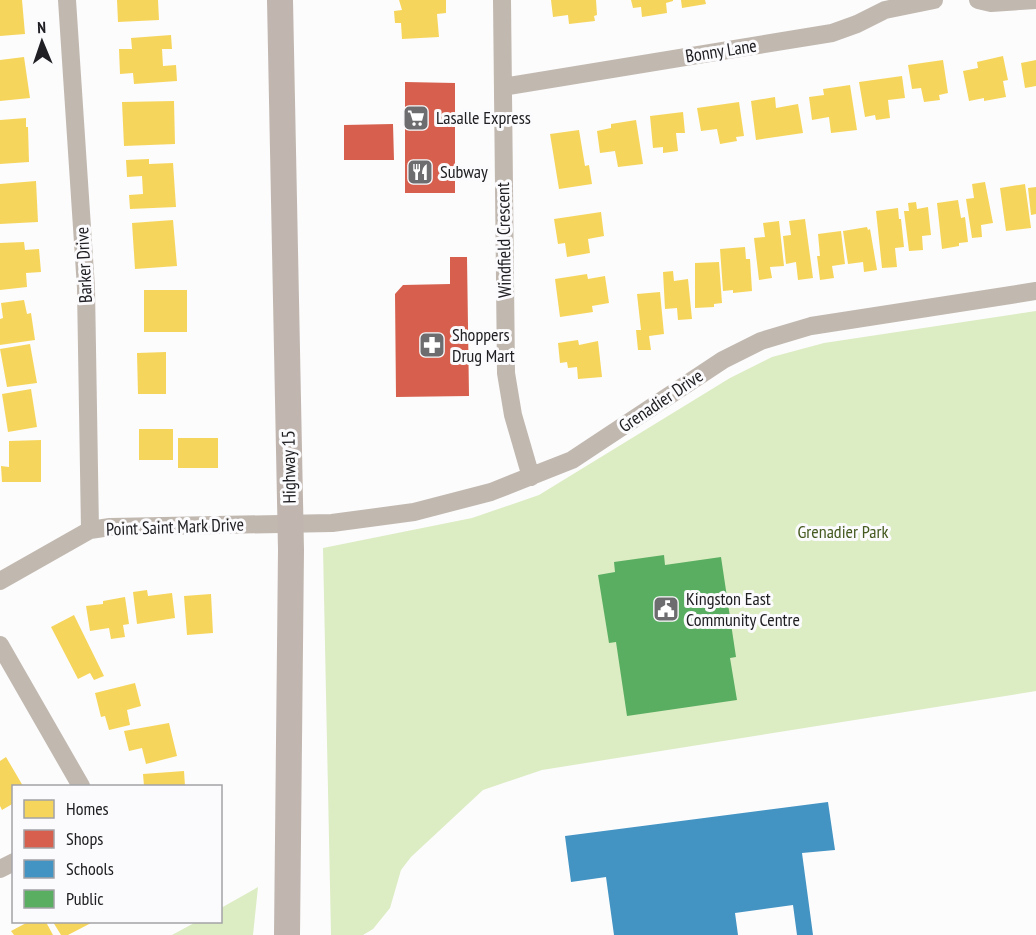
<svg xmlns="http://www.w3.org/2000/svg" width="1036" height="935" font-family="'PT Sans Narrow',sans-serif">
	<style>
		.green { fill: #dcecc3 }
		.homes { fill: #f6d55c }
		.shops { fill: #d6604d }
		.schools { fill: #4393c3 }
		.public { fill: #5aae61 }
		.lines { fill: none; stroke-linecap: round; stroke-linejoin: round }
		.street { stroke: #c1b8b0; stroke-width: 18 }
		.secondary { stroke: #c0b6af; stroke-width: 26 }
		.labels { text-anchor: middle; stroke-width: 6; stroke-linejoin: round; paint-order: stroke }
		.street-label { font-size: 18px; fill: #202024; stroke: #fbfbfd }
		.poi-label { font-size: 18px; fill: #202024; stroke: #fbfbfd; text-anchor: start }
		.park-label { font-size: 18px; fill: #44591f; stroke: #fbfbfd }
	</style>
	<rect width="100%" height="100%" fill="#fcfcfc"/>
	<path class="green" d="M1036 311V691L542 770 483 790 411 857 401 870 390 908 373 929 363 935H331L323 548 472 518 539 495 730 378 772 357 824 343Z
		M258 887 253 935H172L196 922H220L221 908Z"/>
	<path class="homes" d="M0 0H22L25 34 0 36Z
		M117 0H158L159 20 118 22Z
		M399 0H446V13L437 14 439 37 402 39 401 23H395L394 11 402 10Z
		M551 0H596L597 15 594 16 595 21 569 24 568 15 553 17Z
		M631 0H673V1L666 3 667 13 642 17 641 7 633 8Z
		M681 0H705L706 4 682 8Z
		M171 35 172 49H162L163 66 176 65 177 81 134 84 133 73 120 74 119 49H132L131 38Z
		M1003 56 1008 80 1003 81 1006 97 984 101V98L969 101 963 71 978 68 977 62Z
		M24 57 30 98 0 101V60Z
		M943 60 948 93 939 95 940 100 924 102 921 88 912 89 908 65Z
		M1036 60V86L1025 88 1021 63Z
		M902 76 905 98 888 100 890 118 876 120 875 115 865 117 859 82Z
		M850 85 857 130 831 133 829 117 812 120 809 97 824 95 823 89Z
		M775 97 776 108 798 104 803 133 756 140 751 101Z
		M174 101 175 144 124 146 122 102Z
		M739 102 744 136 736 137 737 141 720 144 717 129 701 131 697 108Z
		M683 112 685 133H676L678 151 663 153V147L653 148 650 116Z
		M26 118V127H28L29 162 0 164V120Z
		M636 120 643 164 618 167 615 151 600 153 597 131 611 128V124Z
		M579 130 585 166 589 165 592 184 559 189 550 134Z
		M149 159V164L173 163 176 207 130 209 129 195 143 194 142 176 127 177 126 160Z
		M36 181 38 222 0 224V184Z
		M985 182 993 223 981 225 982 237 972 238 966 199 974 198 972 184Z
		M1025 184 1031 228 1006 231 1000 188Z
		M1036 187V214L1031 215 1028 188Z
		M958 200 961 218 965 217 968 242 959 243V246L942 249 937 203Z
		M916 202 917 209 928 207 931 235 922 236 923 250 909 251 904 211H909L908 203Z
		M898 208 899 219H901L904 247 895 248 897 267 882 268 876 211Z
		M601 212 604 236 588 239 590 253 567 257 565 243 558 244 554 219Z
		M805 219 813 278 798 280 796 262 786 264 783 236 791 235 789 221Z
		M173 220 177 266 135 269 132 223Z
		M779 221 784 266 770 267 772 278 759 280 754 238 765 237 763 223Z
		M867 227 868 230 870 229 877 270 864 272 863 262 848 264 843 231Z
		M841 231 845 264 832 266 834 278 820 280 817 256H820L818 234Z
		M24 242 25 250 39 249 41 272 26 273 27 287 0 290V243Z
		M745 247 746 259H750L752 291 733 293V290L723 291 720 249Z
		M719 262 722 303 714 304V307L695 308V263Z
		M673 271 674 281 688 279 692 319 678 320 677 308 665 309 663 272Z
		M587 274 588 279 605 276 609 303 592 306 593 312 560 317 555 279Z
		M144 290H187V332H144Z
		M660 292 664 334 649 336 651 350H638L636 330H641L637 294Z
		M24 300 27 314 31 313 35 340 0 345V319L3 318 1 303Z
		M578 340 579 345 598 341 602 377 578 379 577 367 568 368 567 362 560 363 558 343Z
		M30 344 37 383 7 387 0 349Z
		M166 352V394H138L137 353Z
		M31 389 37 427 8 432 2 394Z
		M139 429H173V460H139Z
		M178 438H218V468H178Z
		M41 440V482H2L1 466 9 467V441Z
		M147 590 148 596 172 593 175 618 137 624 133 592Z
		M211 594 213 633 187 635 184 596Z
		M125 597 129 624 123 625 125 637 111 639 109 628 90 631 86 606 103 604V601Z
		M74 615 104 676 94 680 90 673 78 679 51 627Z
		M135 683 141 706 127 710 130 725 109 730 105 716 101 717 95 693Z
		M169 723 177 756 146 764 142 748 129 751 124 731Z
		M6 757 23 786H14V803L2 810 0 806V761Z
		M184 771 185 786H144L143 774Z
		M28 922H46L53 935H14L11 931Z
		M53 922H93L68 935H61Z"/>
	<path class="shops" d="M405 82 455 83V193H405Z
		M393 124 394 160H344V125Z
		M450 257H467L469 396 396 397 395 294 403 285 450 284Z"/>
	<path class="schools" d="M828 802 835 850 802 853 813 935H797L793 905 735 913 738 935H614L606 877 571 882 565 836Z"/>
	<path class="public" d="M664 555 665 565 721 557 736 657 730 658 737 700 627 716 616 642 609 643 598 575 615 572 614 562Z"/>
	<g class="lines">
		<path class="street" d="M67 0 86 288 90 530
			M502 0 506 373 513 415 531 477
			M978 0 991 3 1036 0
			M503 87 832 33 857 24 885 10 934 0
			M0 581 90 530 110 527 332 523 414 512 491 492 572 460 723 360 761 341 811 326 1036 291
			M0 645 81 786
			M0 869 14 862"/>
		<path class="secondary" d="M280 0 291 550 287 935"/>
	</g>
	<defs>
		<g id="supermarket-square" transform="scale(1.35)"><rect x="-9" y="-9" width="18" height="18" rx="4" fill="#6d6d70" stroke="#fbfbfd"/><path d="M-6-5.5h2.5l.6 2H6L4.5 2H-2.5L-4.4-4H-6ZM-1.5 3.2a1.3 1.3 0 1 0 .1 0ZM3 3.2a1.3 1.3 0 1 0 .1 0Z" fill="#fff"/></g>
		<g id="restaurant-square" transform="scale(1.35)"><rect x="-9" y="-9" width="18" height="18" rx="4" fill="#6d6d70" stroke="#fbfbfd"/><path d="M-5-6h1v4h1v-4h1v4h1v-4h1v5L-1.5 .5V6h-2V.5L-5-1ZM5-6V6H3V1.5H1.5Q1.5-4 5-6Z" fill="#fff"/></g>
		<g id="pharmacy-square" transform="scale(1.35)"><rect x="-9" y="-9" width="18" height="18" rx="4" fill="#6d6d70" stroke="#fbfbfd"/><path d="M-2-6h4v4h4v4h-4v4h-4v-4h-4v-4h4Z" fill="#fff"/></g>
		<g id="civic-square" transform="scale(1.35)"><rect x="-9" y="-9" width="18" height="18" rx="4" fill="#6d6d70" stroke="#fbfbfd"/><path d="M-.6-6.5H3V-4.5H.6V-3L4-1V1h2V6H-6V1h2V-1L-.6-3ZM-1.2 2.5V6h2.4V2.5Z" fill="#fff"/></g>
	</defs>
	<g fill-rule="evenodd">
		<use href="#supermarket-square" x="416" y="118"/>
		<use href="#restaurant-square" x="420" y="172"/>
		<use href="#pharmacy-square" x="432" y="345"/>
		<use href="#civic-square" x="666" y="609"/>
	</g>
	<g class="labels">
		<g class="street-label">
			<text transform="translate(721 51) rotate(-9)" y="6">Bonny Lane</text>
			<text transform="translate(504 240) rotate(-91)" y="6">Windfield Crescent</text>
			<text transform="translate(84 265) rotate(-93)" y="6">Barker Drive</text>
			<text transform="translate(661 401) rotate(-34)" y="6">Grenadier Drive</text>
			<text transform="translate(289 467) rotate(-91)" y="6">Highway 15</text>
			<text transform="translate(175 527) rotate(-2)" y="6">Point Saint Mark Drive</text>
		</g>
		<g class="poi-label">
			<text x="436" y="124">Lasalle Express</text>
			<text x="440" y="178">Subway</text>
			<text x="452" y="341">Shoppers<tspan x="452" dy="21">Drug Mart</tspan></text>
			<text x="686" y="605">Kingston East<tspan x="686" dy="21">Community Centre</tspan></text>
		</g>
		<g class="park-label">
			<text x="843" y="538">Grenadier Park</text>
		</g>
	</g>
	<rect x="12" y="785" width="210" height="138" fill="#fbfbfd" stroke="#a3a3a6" stroke-width="1.5"/>
	<rect x="24" y="800" width="30" height="18" fill="#f6d55c" stroke="#a3a3a6" stroke-width="1.5"/>
	<text x="66" y="815" font-size="18" fill="#202024">Homes</text>
	<rect x="24" y="830" width="30" height="18" fill="#d6604d" stroke="#a3a3a6" stroke-width="1.5"/>
	<text x="66" y="845" font-size="18" fill="#202024">Shops</text>
	<rect x="24" y="860" width="30" height="18" fill="#4393c3" stroke="#a3a3a6" stroke-width="1.5"/>
	<text x="66" y="875" font-size="18" fill="#202024">Schools</text>
	<rect x="24" y="890" width="30" height="18" fill="#5aae61" stroke="#a3a3a6" stroke-width="1.5"/>
	<text x="66" y="905" font-size="18" fill="#202024">Public</text>
	<g transform="translate(42 42) rotate(358)" stroke="#fbfbfd" stroke-width="4.5" paint-order="stroke">
	<path d="M0-4.5L10 22L0 15L-10 22Z" fill="#202024"/>
	<text y="-9" font-size="16" font-weight="bold" text-anchor="middle" fill="#202024">N</text>
	</g>
</svg>
